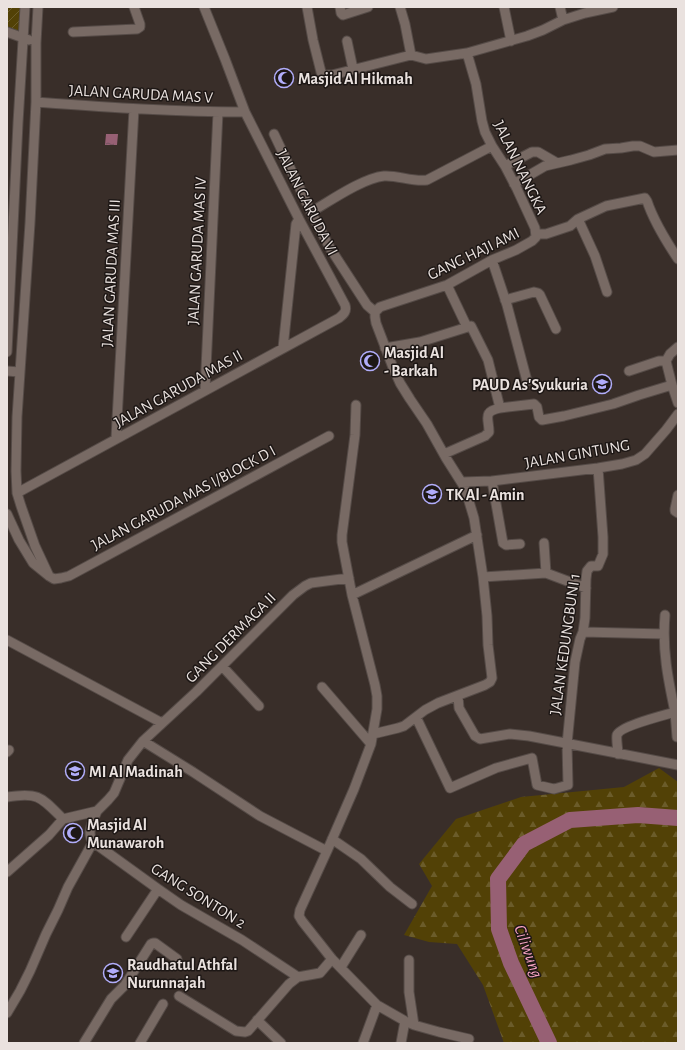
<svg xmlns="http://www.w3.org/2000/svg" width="685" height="1050" font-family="'Alegreya Sans',sans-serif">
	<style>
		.forest { fill: url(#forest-firs) }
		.garden { fill: url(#garden-furrows) }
		.water { fill: url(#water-ripples) }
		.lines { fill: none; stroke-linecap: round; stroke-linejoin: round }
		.river { stroke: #976074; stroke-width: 16 }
		.minor-casing { stroke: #554b47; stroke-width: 11 }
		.minor { stroke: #786a64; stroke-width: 9 }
		.labels { text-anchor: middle; stroke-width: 3; stroke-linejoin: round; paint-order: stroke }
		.poi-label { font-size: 16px; font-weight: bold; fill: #eae2df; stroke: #1d1715; text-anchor: start }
		.street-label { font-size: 16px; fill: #eae2df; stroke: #1d1715 }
		.water-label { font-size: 17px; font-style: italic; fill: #faa5c4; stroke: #1d1715 }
	</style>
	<defs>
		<pattern id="forest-firs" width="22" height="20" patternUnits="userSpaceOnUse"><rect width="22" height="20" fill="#524106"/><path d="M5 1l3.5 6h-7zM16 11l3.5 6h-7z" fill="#6b5c2a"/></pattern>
		<pattern id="garden-furrows" width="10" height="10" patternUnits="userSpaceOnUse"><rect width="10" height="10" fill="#524106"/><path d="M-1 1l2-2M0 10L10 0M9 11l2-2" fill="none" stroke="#6b5c2a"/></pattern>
		<pattern id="water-ripples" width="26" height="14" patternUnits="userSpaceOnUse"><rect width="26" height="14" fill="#976074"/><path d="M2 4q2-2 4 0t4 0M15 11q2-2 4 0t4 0" fill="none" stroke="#73535e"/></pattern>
	</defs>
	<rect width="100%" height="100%" fill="#392e29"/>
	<path class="forest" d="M659 768 678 782V1043H504L483 985 457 944 429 942 404 935 432 886 419 864 456 819 521 797 624 787Z"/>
	<path class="garden" d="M7 7H21L20 33 7 28Z"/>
	<path class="water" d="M106 134H118L117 145H105Z"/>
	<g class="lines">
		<path class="river" d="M549 1043 511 963 499 929 498 879 524 844 570 820 638 815 678 818"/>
		<g class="minor-casing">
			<path id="minor" d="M38 7 36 43V102L30 223 17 417 16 471 17 493 21 506 35 546 49 576
				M307 7 313 40 321 72 324 75H332L411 55
				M340 7 341 13 343 15 368 7
				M400 7 405 24 411 55
				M504 7 511 41
				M560 7 563 20
				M7 32 29 40
				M73 32 137 29 140 27V24L134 7
				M347 41 353 69
				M467 53 527 36 543 30 563 20 585 13 613 7
				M36 102C106 107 175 112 245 112
				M274 134 311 212 330 248 367 305 375 312
				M505 166 532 152H538L557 163
				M514 184 545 166 571 160 589 155 605 149 621 148 633 146H640L654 152 678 150
				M311 212C330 201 363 178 384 176 398 175 412 182 427 180L492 146
				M578 219 595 256 607 292
				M536 234H546L570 226 578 219 606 206 645 198 647 201C654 222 666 241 678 259
				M492 260 507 305 527 381
				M447 285 467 327
				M505 300 534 292 538 293 540 295 556 329
				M375 312 380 307 447 285 492 260 516 250 532 241 536 237 535 228 517 189 505 166 492 146 485 132 482 121 476 84 467 53 426 59 411 55
				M678 347 670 354 666 361 672 385 678 403
				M283 348 296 224 299 219
				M385 348 420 342 471 326 488 360 500 408 534 404 537 407 539 417 542 420 564 416 613 404 639 395 672 385
				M7 352 18 123 25 7
				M7 371 19 372
				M629 371 659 361H666
				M205 390 218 112
				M116 438 134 109
				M444 454 485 436 489 432C489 418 482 412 500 408
				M492 481 503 543 506 545 520 544
				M462 482 492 481 598 468 622 464 636 460 645 454 666 430 678 414
				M17 493 339 318C344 314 347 311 345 305L299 219 245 112 225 59 204 7
				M678 495 675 509V511L678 513
				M7 514 19 540 33 563 49 576 54 579 61 578 69 576 329 436
				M544 543 546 573
				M483 577 546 573 586 588
				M352 595 477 535
				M583 632 664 634
				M7 640 162 723
				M222 666 259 706
				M322 687 371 744
				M458 696 459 708 475 736 480 739 510 734 529 736 678 765
				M675 712 677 737
				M416 717 450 788 496 768 532 758 537 785 554 789 568 785 567 744 575 662 580 639 583 632 585 618 586 579 587 571 591 566H598L603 554V537L598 468
				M373 734 398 728 404 726 425 710 438 703 485 685 490 682 492 678 488 645 487 616 483 577 474 518 465 488 446 458 427 424 410 399 400 383 392 365 376 323 375 317V312
				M143 741 193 772 260 816 327 851 354 789 371 744 377 709V696L375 685 352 595 342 542V535L355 435 356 405
				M7 752 9 750
				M618 754C618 749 616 739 617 735 620 726 665 715 675 712 668 679 662 650 665 615
				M7 797C39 792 41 797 63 819L97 811 108 800 114 793 128 760 143 741 196 692 293 595 305 586 311 583 349 578
				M97 811C93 821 86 833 93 842L158 889 181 905 242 940 298 977
				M332 839 361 859 390 887 412 904
				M327 851 300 910 299 916 302 921 332 959 377 1005 405 1021 414 1025 439 1032 469 1039
				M7 872 49 835 63 819
				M126 937 158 889
				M409 960V992L414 1025
				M341 967 361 935
				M179 996 236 1031 245 1032 248 1031 289 984 298 977 320 973 332 959
				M7 1013 20 991 30 971 46 934 58 910 68 887 93 842
				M257 1020 281 1043
				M84 1043 111 999 125 985 151 944 153 943H155L177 959
				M140 1043 163 1004
				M363 1043 377 1005
				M401 1043 405 1021"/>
		</g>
		<use href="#minor" class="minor"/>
	</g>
	<defs>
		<g id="mosque-ring" transform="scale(1)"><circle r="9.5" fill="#1d1715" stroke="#b1adfa" stroke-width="1.5"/><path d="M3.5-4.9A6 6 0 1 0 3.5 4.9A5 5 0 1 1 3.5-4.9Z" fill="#b1adfa"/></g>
		<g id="school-ring" transform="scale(1)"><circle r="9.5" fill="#1d1715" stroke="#b1adfa" stroke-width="1.5"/><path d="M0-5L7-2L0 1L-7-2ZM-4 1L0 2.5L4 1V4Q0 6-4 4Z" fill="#b1adfa"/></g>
	</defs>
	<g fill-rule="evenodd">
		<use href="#mosque-ring" x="284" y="78"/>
		<use href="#mosque-ring" x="370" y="361"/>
		<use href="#school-ring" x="602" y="384"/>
		<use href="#school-ring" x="432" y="494"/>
		<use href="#school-ring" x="75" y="771"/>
		<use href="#mosque-ring" x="73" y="833"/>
		<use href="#school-ring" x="113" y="973"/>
	</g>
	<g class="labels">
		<g class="poi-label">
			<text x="298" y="84">Masjid Al Hikmah</text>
			<text x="384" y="358">Masjid Al<tspan x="384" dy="18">- Barkah</tspan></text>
			<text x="588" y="390" text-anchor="end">PAUD As'Syukuria</text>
			<text x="446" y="500">TK Al - Amin</text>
			<text x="89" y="777">MI Al Madinah</text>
			<text x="87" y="830">Masjid Al<tspan x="87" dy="18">Munawaroh</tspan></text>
			<text x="127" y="970">Raudhatul Athfal<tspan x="127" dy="18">Nurunnajah</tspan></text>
		</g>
		<g class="street-label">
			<text transform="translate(141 93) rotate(3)" y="6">JALAN GARUDA MAS V</text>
			<text transform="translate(521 167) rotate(64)" y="6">JALAN NANGKA</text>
			<text transform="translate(308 202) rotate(63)" y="6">JALAN GARUDA VI</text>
			<text transform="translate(196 251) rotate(-87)" y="6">JALAN GARUDA MAS IV</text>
			<text transform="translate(473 253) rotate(-26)" y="6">GANG HAJI AMI</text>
			<text transform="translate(110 273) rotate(-87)" y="6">JALAN GARUDA MAS III</text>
			<text transform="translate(178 388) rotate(-29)" y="6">JALAN GARUDA MAS II</text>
			<text transform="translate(577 453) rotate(-10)" y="6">JALAN GINTUNG</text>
			<text transform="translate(183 497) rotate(-28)" y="6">JALAN GARUDA MAS I/BLOCK D I</text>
			<text transform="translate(230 637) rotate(-45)" y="6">GANG DERMAGA II</text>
			<text transform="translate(564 644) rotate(-82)" y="6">JALAN KEDUNGBUNI 1</text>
			<text transform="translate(199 895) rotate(32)" y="6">GANG SONTON 2</text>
		</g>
		<g class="water-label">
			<text transform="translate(529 951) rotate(70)" y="6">Ciliwung</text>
		</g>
	</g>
	<rect width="685" height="1050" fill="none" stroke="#eae2df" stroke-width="16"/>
</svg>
